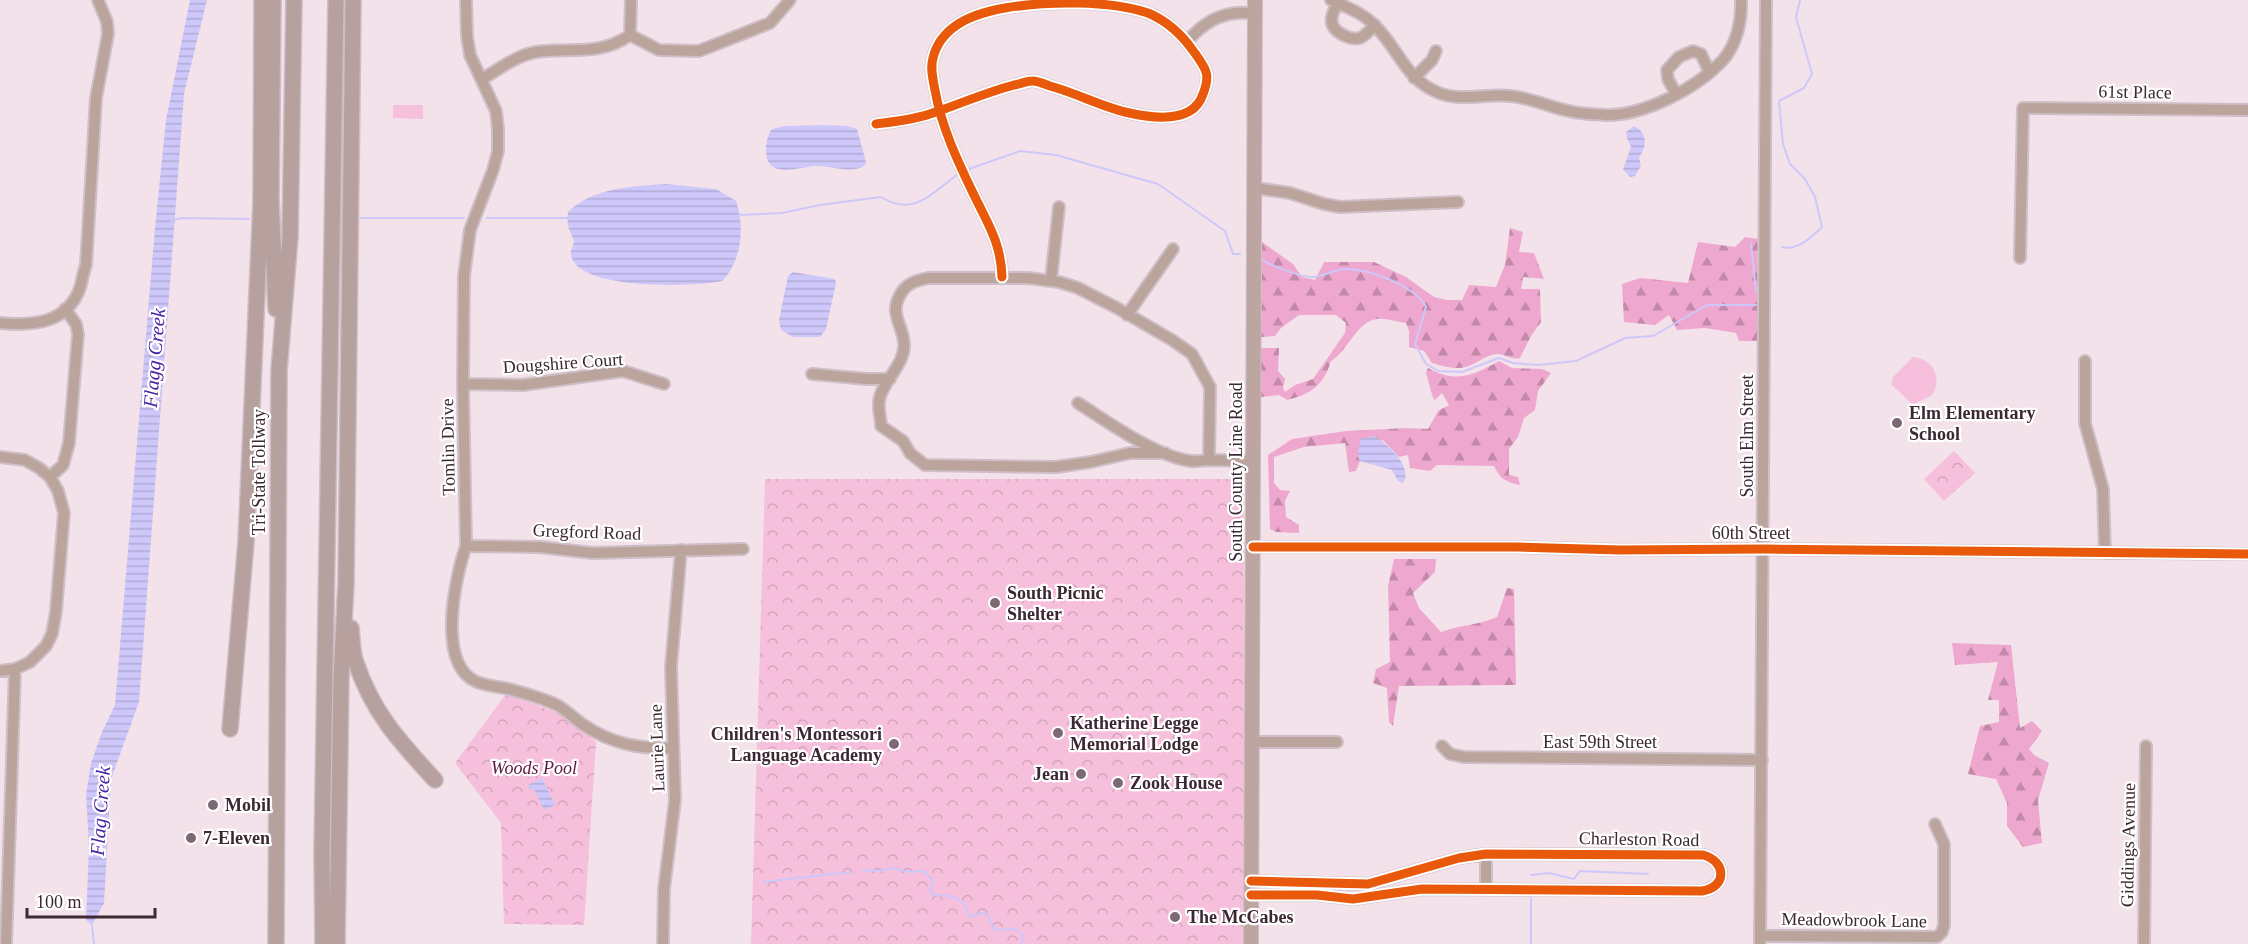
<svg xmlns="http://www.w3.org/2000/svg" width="2248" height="944" font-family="Georgia,serif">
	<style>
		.grass { fill: #f6bfdc }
		.forest { fill: url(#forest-firs) }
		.park { fill: url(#park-crowns) }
		.water { fill: url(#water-rules) }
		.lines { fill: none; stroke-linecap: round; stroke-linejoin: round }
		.stream { stroke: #cec7f9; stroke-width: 2 }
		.minor-casing { stroke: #cebec6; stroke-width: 14 }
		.major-casing { stroke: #cebec6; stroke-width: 16 }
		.highway-casing { stroke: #cebec6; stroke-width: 18 }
		.minor { stroke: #bba49b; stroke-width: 10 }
		.major { stroke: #bda6a2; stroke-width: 14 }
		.highway { stroke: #b7a19e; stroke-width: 15 }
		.cycleway-casing { stroke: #fff; stroke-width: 13 }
		.cycleway { stroke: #e8590c; stroke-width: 9 }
		.poi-dot { fill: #7c6973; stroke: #fff; stroke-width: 2 }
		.labels { text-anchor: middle; stroke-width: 4.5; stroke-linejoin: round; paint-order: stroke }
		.street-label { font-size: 18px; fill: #3c2833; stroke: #fff }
		.poi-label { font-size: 18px; font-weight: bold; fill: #3c2833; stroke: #fff; text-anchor: start }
		.park-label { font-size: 18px; font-style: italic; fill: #5d1743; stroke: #fff }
		.water-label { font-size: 20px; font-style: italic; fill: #4624a3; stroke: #fff }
	</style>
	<defs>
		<pattern id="forest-firs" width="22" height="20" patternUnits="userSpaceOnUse" patternTransform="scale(1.5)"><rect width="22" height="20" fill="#eea8d0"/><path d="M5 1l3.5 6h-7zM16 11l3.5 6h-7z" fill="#c289a9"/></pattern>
		<pattern id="park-crowns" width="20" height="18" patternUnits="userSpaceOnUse" patternTransform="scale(1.5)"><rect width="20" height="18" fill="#f6bfdc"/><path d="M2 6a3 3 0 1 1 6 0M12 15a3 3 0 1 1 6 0" fill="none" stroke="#d4a4bd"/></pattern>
		<pattern id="water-rules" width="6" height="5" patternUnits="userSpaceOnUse" patternTransform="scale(1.5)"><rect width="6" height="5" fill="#cec7f9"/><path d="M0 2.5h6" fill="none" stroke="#b2abd6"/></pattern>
	</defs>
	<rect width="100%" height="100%" fill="#f4e2eb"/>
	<path class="grass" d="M393 105H423V119L393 118Z
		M1913 357C1933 359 1943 378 1932 395L1913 405 1892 385V378Z"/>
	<path class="forest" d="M1510 228 1523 232 1519 252 1534 253 1544 279 1523 277 1521 289H1540L1541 322 1531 336 1520 358C1511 360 1505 354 1497 354 1485 355 1477 364 1466 367 1455 370 1442 366 1432 363L1424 351 1409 347V331L1406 323C1397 322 1386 318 1377 319 1357 321 1348 351 1331 361 1324 385 1310 395 1287 400L1279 395 1261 397V348H1279L1278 371 1285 379 1283 388 1285 392 1295 385 1313 379 1345 333 1346 323 1336 315H1299L1281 328 1275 336 1261 337 1262 242 1293 264 1302 277 1315 280 1324 262H1374L1406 277 1434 297 1447 300H1462L1469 285 1496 287 1505 265Z
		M1745 237 1758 239 1757 341H1739L1736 333 1705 328 1677 330 1669 315 1655 325 1624 322 1622 284 1640 278 1688 283 1698 242 1735 247Z
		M1499 361 1512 368 1542 369 1551 373 1538 391 1535 410 1524 418 1518 437 1509 449V475L1518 477 1520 485C1506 482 1500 479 1494 466L1437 465 1430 471 1410 468 1408 455 1399 457 1383 440 1358 456 1360 461 1356 471 1349 472 1345 443 1304 447 1274 457V483L1280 490 1290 491 1285 501 1286 517 1299 525V533L1276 532 1270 529 1268 455 1292 439 1346 431 1407 428 1428 429 1438 411 1449 405 1442 393 1435 400 1433 398 1426 373 1428 368C1456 384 1474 375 1499 361Z
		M1394 559H1436L1435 572 1413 593 1419 608 1441 632C1460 625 1479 625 1497 617L1507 588 1514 589 1516 685 1399 686 1393 726 1389 722 1387 688 1373 683 1376 669 1390 662 1388 586Z
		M1952 643 2011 645 2020 728 2032 721 2042 731 2029 749 2034 755 2049 763 2038 800 2042 843 2023 847 2007 826V803L1996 779 1968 774 1980 726 1999 722V700H1988L1998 662 1955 665Z"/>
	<path class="park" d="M1954 451 1975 473 1944 501 1924 479Z
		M765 479H1244V944H751Z
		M506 694 561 714 596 742 584 925 504 924 501 823 455 763Z"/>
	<path class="water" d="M190 0H207L184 94 139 702 111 779 104 903 92 925 86 920 89 847 86 795 91 763 102 732 115 705 155 228 166 120Z
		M824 125 847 126 857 129 866 162 864 166C851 174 833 166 818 166 799 166 767 181 766 151 766 143 767 136 772 129L785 126Z
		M1634 126C1647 132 1648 146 1639 157L1641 166 1635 176 1630 177 1623 169 1631 147 1627 138 1626 132Z
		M666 184 716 189 736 201C745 226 742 261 722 281 696 287 577 291 571 255 570 251 573 246 574 242 570 228 566 229 568 212 592 188 633 186 666 184Z
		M793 272 835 279 836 283 826 329 820 337H793L781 330 779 320 788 276Z
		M1373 436C1387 442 1414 468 1403 483L1398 481 1392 470 1360 461 1358 456 1360 439Z
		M542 778 555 805 544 810 534 789 530 790 528 785Z"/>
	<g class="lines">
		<path class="stream" d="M969 169 1020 151 1056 155 1158 184 1225 231 1233 254H1240
			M739 215 782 213 820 205 881 197C913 217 931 194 957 175
			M361 218H464
			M487 218H568
			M171 221 181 218 249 219
			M1751 244 1756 292
			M1782 247C1798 251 1811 237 1822 227L1815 197 1805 179 1790 164 1783 144 1779 101 1804 88 1812 74 1796 17 1800 0
			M1262 260C1272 266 1303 278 1314 277 1325 276 1335 269 1346 269 1370 269 1415 286 1426 307L1415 344 1426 364 1438 371 1462 372 1499 358 1513 363 1538 365 1576 361 1625 338 1653 336 1707 305H1756
			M863 870 880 871 891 868 910 872 923 871 934 881 930 889 933 895 950 896 963 902 970 917 985 912 995 930 1015 929 1023 936 1022 944
			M1531 875 1549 873 1574 879 1580 871 1648 874
			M763 882 851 872
			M1531 898V944
			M92 925 94 944"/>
		<g class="minor-casing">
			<path id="minor" d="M466 0 467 36 470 55 496 111 498 129V151L493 170 470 230 464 276 463 384 466 546C455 578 436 665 477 682 487 686 499 687 509 689 524 693 542 698 557 705 566 710 574 718 582 724 612 744 638 749 673 748
				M1331 0C1346 7 1363 13 1374 25 1399 48 1404 79 1439 93 1462 102 1488 93 1511 96 1531 98 1549 107 1569 111 1580 114 1593 114 1605 115 1644 116 1697 88 1723 60 1737 44 1742 20 1741 0
				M1340 0C1330 15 1326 27 1345 36 1349 38 1355 39 1360 38 1365 36 1371 29 1375 25
				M630 35 631 0
				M1187 42C1205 20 1227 9 1255 14
				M1414 78 1432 60 1436 51
				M482 79C498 70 517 55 536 52 570 47 599 57 630 35L659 50 699 51 770 23 790 0
				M1676 94 1668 79 1667 70 1679 57 1693 51 1701 54 1709 71
				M876 124C898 121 918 119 939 111 964 102 988 92 1014 85 1020 84 1027 81 1032 81 1038 81 1045 84 1050 86 1076 93 1100 106 1125 112 1150 118 1193 125 1203 94 1211 74 1206 69 1194 52 1183 36 1167 21 1148 13 1109 0 1047 1 1005 8 975 13 941 25 933 58 930 68 933 80 935 90 941 126 958 162 974 195 988 224 1001 243 1002 277
				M1255 188 1290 193 1324 204 1340 207 1458 202
				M2020 258 2023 108 2248 110
				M1051 280 1059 207
				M1127 315 1173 249
				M0 323C32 326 67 324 80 288 82 281 83 273 86 265L96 98 108 34 107 22 98 0
				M2085 361V423L2103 489 2105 553
				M812 374 867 379H890
				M463 384 523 385 623 371 664 384
				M1078 403C1108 422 1155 456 1190 461 1196 462 1203 460 1209 460
				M1165 453H1130L1091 462 1056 467 925 465 910 453 903 441 881 426C881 419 878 410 879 402 880 383 906 365 904 343 903 326 890 314 899 297 905 284 914 281 928 278H1028L1059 282 1078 288 1117 308 1172 340 1192 354 1210 387 1209 460 1254 461
				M0 457 25 460 39 468 50 477 58 491 64 513 56 611 52 634 46 646 30 662 15 669 0 671
				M50 477 63 465 69 443 78 334 76 324 65 309
				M466 546 539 547 593 553 743 549
				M1253 547H1516L1620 550 1764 549 2248 554
				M1252 742H1337
				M1442 746 1450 754 1464 757 1762 760
				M1486 854V889
				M1251 895H1317L1353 899 1422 889 1702 891C1728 887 1726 861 1703 855L1486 854 1459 858 1368 884 1251 881
				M1760 936 1937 937 1942 932 1944 925V844L1935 824
				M6 944 15 669
				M663 944 664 889 675 800 671 667 681 550
				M1760 944 1766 0
				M2144 944 2146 746"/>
		</g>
		<g class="major-casing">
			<path id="major" d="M1251 944 1255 0"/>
		</g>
		<g class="highway-casing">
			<path id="highway" d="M273 0 271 199 276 309
				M351 628C352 638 352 650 355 660 372 712 399 741 435 780
				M230 729 246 542 261 202 262 0
				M276 944 279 370 290 237 294 0
				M323 944 322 852 336 0
				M337 944 341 679 346 583 353 0"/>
		</g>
		<use href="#minor" class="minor"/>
		<use href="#major" class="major"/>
		<use href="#highway" class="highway"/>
		<g class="cycleway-casing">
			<path id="cycleway" d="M876 124C898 121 918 119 939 111 964 102 988 92 1014 85 1020 84 1027 81 1032 81 1038 81 1045 84 1050 86 1076 93 1100 106 1125 112 1150 118 1193 125 1203 94 1211 74 1206 69 1194 52 1183 36 1167 21 1148 13 1109 0 1047 1 1005 8 975 13 941 25 933 58 930 68 933 80 935 90 941 126 958 162 974 195 988 224 1001 243 1002 277
				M1253 547H1516L1620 550 1764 549 2248 554
				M1251 895H1317L1353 899 1422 889 1702 891C1728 887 1726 861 1703 855L1486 854 1459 858 1368 884 1251 881"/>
		</g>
		<use href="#cycleway" class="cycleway"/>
	</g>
	<g class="poi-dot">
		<circle cx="1897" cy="423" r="6"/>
		<circle cx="995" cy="603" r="6"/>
		<circle cx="1058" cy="733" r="6"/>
		<circle cx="894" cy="744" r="6"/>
		<circle cx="1081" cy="774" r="6"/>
		<circle cx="1118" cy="783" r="6"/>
		<circle cx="213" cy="805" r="6"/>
		<circle cx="191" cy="838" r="6"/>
		<circle cx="1175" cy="917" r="6"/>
	</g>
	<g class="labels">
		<g class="street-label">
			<text transform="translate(2135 92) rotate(1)" y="6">61st Place</text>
			<text transform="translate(563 363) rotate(-4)" y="6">Dougshire Court</text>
			<text transform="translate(1747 436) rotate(-90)" y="6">South Elm Street</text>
			<text transform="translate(448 447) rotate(-91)" y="6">Tomlin Drive</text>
			<text transform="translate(259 472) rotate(-90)" y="6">Tri-State Tollway</text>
			<text transform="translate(1236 472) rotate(-90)" y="6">South County Line Road</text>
			<text transform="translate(587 532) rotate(2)" y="6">Gregford Road</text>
			<text x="1751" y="539">60th Street</text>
			<text x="1600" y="748">East 59th Street</text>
			<text transform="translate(657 748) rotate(-92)" y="6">Laurie Lane</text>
			<text transform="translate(1639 839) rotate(1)" y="6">Charleston Road</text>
			<text transform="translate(2128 845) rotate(-89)" y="6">Giddings Avenue</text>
			<text transform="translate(1854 920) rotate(1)" y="6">Meadowbrook Lane</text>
		</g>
		<g class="poi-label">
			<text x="1909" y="419">Elm Elementary<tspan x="1909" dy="21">School</tspan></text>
			<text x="1007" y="599">South Picnic<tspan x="1007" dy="21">Shelter</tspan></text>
			<text x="1070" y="729">Katherine Legge<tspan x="1070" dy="21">Memorial Lodge</tspan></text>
			<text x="882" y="740" text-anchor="end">Children's Montessori<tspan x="882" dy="21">Language Academy</tspan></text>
			<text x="1069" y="780" text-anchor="end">Jean</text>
			<text x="1130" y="789">Zook House</text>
			<text x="225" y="811">Mobil</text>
			<text x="203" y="844">7-Eleven</text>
			<text x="1187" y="923">The McCabes</text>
		</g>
		<g class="park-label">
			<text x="534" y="774">Woods Pool</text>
		</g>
		<g class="water-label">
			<text transform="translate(154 358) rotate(-85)" y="7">Flagg Creek</text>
			<text transform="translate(100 811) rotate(-86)" y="7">Flag Creek</text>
		</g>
	</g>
	<path d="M27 908v9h128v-9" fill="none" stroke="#3c2833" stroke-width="3"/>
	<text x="36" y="908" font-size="18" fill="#3c2833" stroke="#ffffff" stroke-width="4.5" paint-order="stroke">100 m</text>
</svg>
